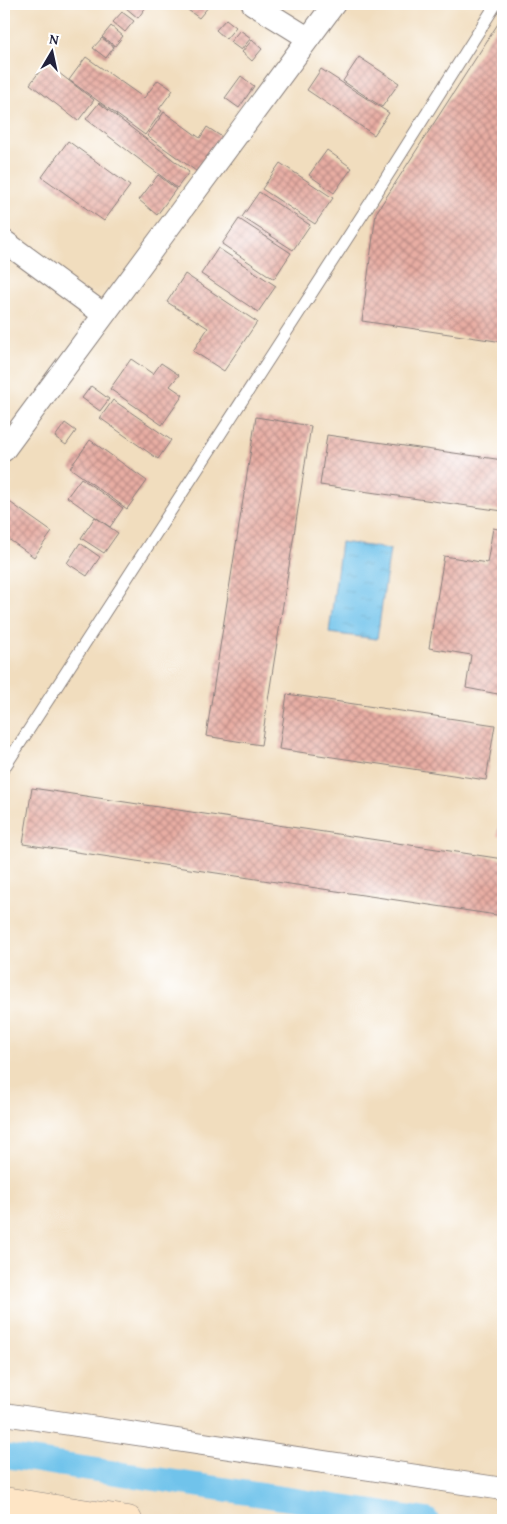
<svg xmlns="http://www.w3.org/2000/svg" width="507" height="1524" font-family="'Gentium Book Plus',serif">
	<style>
		.water { fill: url(#water-ripples); stroke: #487293 }
		.lines { fill: none; stroke-linecap: round; stroke-linejoin: round }
		.canal { stroke: #6fc3eb; stroke-width: 24 }
		.building { fill: url(#building-cross-hatch) }
		.lane-casing { stroke: #8a807c; stroke-width: 13 }
		.street-casing { stroke: #8a807c; stroke-width: 24 }
		.secondary-casing { stroke: #8a807c; stroke-width: 29 }
		.lane { stroke: #fff; stroke-width: 11 }
		.street { stroke: #fff; stroke-width: 22 }
		.secondary { stroke: #fee5c5; stroke-width: 28 }
	</style>
	<defs>
		<pattern id="water-ripples" width="26" height="14" patternUnits="userSpaceOnUse" patternTransform="scale(1.25)"><rect width="26" height="14" fill="#6fc3eb"/><path d="M2 4q2-2 4 0t4 0M15 11q2-2 4 0t4 0" fill="none" stroke="#60a7ca"/></pattern>
		<pattern id="building-cross-hatch" width="8" height="8" patternUnits="userSpaceOnUse" patternTransform="scale(1.25)"><rect width="8" height="8" fill="#e8ada3"/><path d="M0 0l8 8M0 8l8-8" fill="none" stroke="#bc8c86"/></pattern>
	</defs>
	<rect width="100%" height="100%" fill="#fff"/>
	<filter id="ink" filterUnits="userSpaceOnUse"><feTurbulence type="fractalNoise" baseFrequency=".02" numOctaves="2"/><feDisplacementMap in="SourceGraphic" scale="10" xChannelSelector="R" yChannelSelector="G"/><feConvolveMatrix kernelMatrix="1 2 1 2 8 2 1 2 1" color-interpolation-filters="sRGB"/></filter>
	<filter id="wash" filterUnits="userSpaceOnUse"><feTurbulence type="fractalNoise" baseFrequency=".0096" numOctaves="4" result="noise"/><feDisplacementMap in="SourceGraphic" scale="20" xChannelSelector="R" yChannelSelector="G"/><feGaussianBlur stdDeviation="1.12" result="paint"/><feColorMatrix in="noise" values="0 0 0 0 0 0 0 0 0 0 0 0 0 0 0 0 0 1.4 0 .05"/><feComposite in="paint" operator="in"/></filter>
	<g filter="url(#wash)">
		<rect width="100%" height="100%" fill="#f1ddbe"/>
		<path class="water" d="M341 542 390 549 377 639 329 633Z"/>
		<g class="lines">
			<path class="canal" d="M4 1456 427 1520"/>
		</g>
		<g id="blocks">
			<path class="building" d="M129 4H142L146 7 138 18 126 8Z
				M193 4H205L209 6 199 18 188 10Z
				M122 12 134 21 125 32 113 22Z
				M503 16V342L362 321 376 213Z
				M226 19 236 27 226 39 216 30Z
				M111 26 123 36 115 46 102 37Z
				M240 30 251 38 241 50 230 42Z
				M102 38 114 47 106 58 93 48Z
				M252 40 262 49 252 61 242 52Z
				M86 57 144 98 158 80 173 90 159 109 162 111 145 135 69 80Z
				M359 57 399 83 382 107 343 81Z
				M46 63 94 100 78 121 30 84Z
				M321 69 389 113 374 135 307 90Z
				M241 76 254 86 239 108 225 98Z
				M99 103 189 172 177 188 86 119Z
				M164 112 200 138 207 127 222 137 196 171 147 136Z
				M68 141 130 186 104 221 42 177Z
				M327 150 352 168 334 193 309 175Z
				M280 163 333 198 315 224 262 189Z
				M158 175 176 189 157 215 139 200Z
				M259 192 310 225 293 250 242 217Z
				M239 219 291 253 274 279 222 244Z
				M218 248 276 286 258 312 201 274Z
				M185 274 257 322 224 371 193 351 208 328 167 302Z
				M131 359 153 374 161 363 179 375 170 386 183 395 162 425 110 389Z
				M91 386 109 399 100 411 82 398Z
				M113 400 171 440 158 459 100 418Z
				M256 417 311 426 261 745 206 736Z
				M65 423 76 431 66 445 55 437Z
				M327 435 503 460V511L320 485Z
				M90 440 147 481 127 509 70 468Z
				M81 478 123 508 110 527 67 497Z
				M4 498 52 532 34 557 4 536Z
				M95 517 118 533 104 553 81 538Z
				M493 528 503 530V695L466 688 471 655 429 648 444 556 487 563Z
				M80 543 100 557 87 576 67 563Z
				M287 694 495 725 486 780 279 749Z
				M32 788 503 859V916L23 844Z
				M502 799H503V837L497 836Z"/>
		</g>
	</g>
	<g filter="url(#ink)">
		<use href="#blocks" fill-opacity="0" stroke="#8a807c" stroke-width="1"/>
		<g class="lines">
			<g class="lane-casing">
				<path id="lane" d="M4 768 372 200 496 4"/>
			</g>
			<g class="street-casing">
				<path id="street" d="M253 4 308 38
					M4 241 103 314
					M4 450 334 4
					M4 1414 503 1489"/>
			</g>
			<g class="secondary-casing">
				<path id="secondary" d="M4 1501 128 1520"/>
			</g>
			<use href="#lane" class="lane"/>
			<use href="#street" class="street"/>
			<use href="#secondary" class="secondary"/>
		</g>
	</g>
	<rect width="507" height="1524" fill="none" stroke="#fff" stroke-width="20"/>
	<g transform="translate(52 52) rotate(9)" stroke="#ffffff" stroke-width="4" paint-order="stroke">
	<path d="M0-4L9 19L0 12L-9 19Z" fill="#22223b"/>
	<text y="-8" font-size="14" font-weight="bold" text-anchor="middle" fill="#22223b">N</text>
	</g>
</svg>
